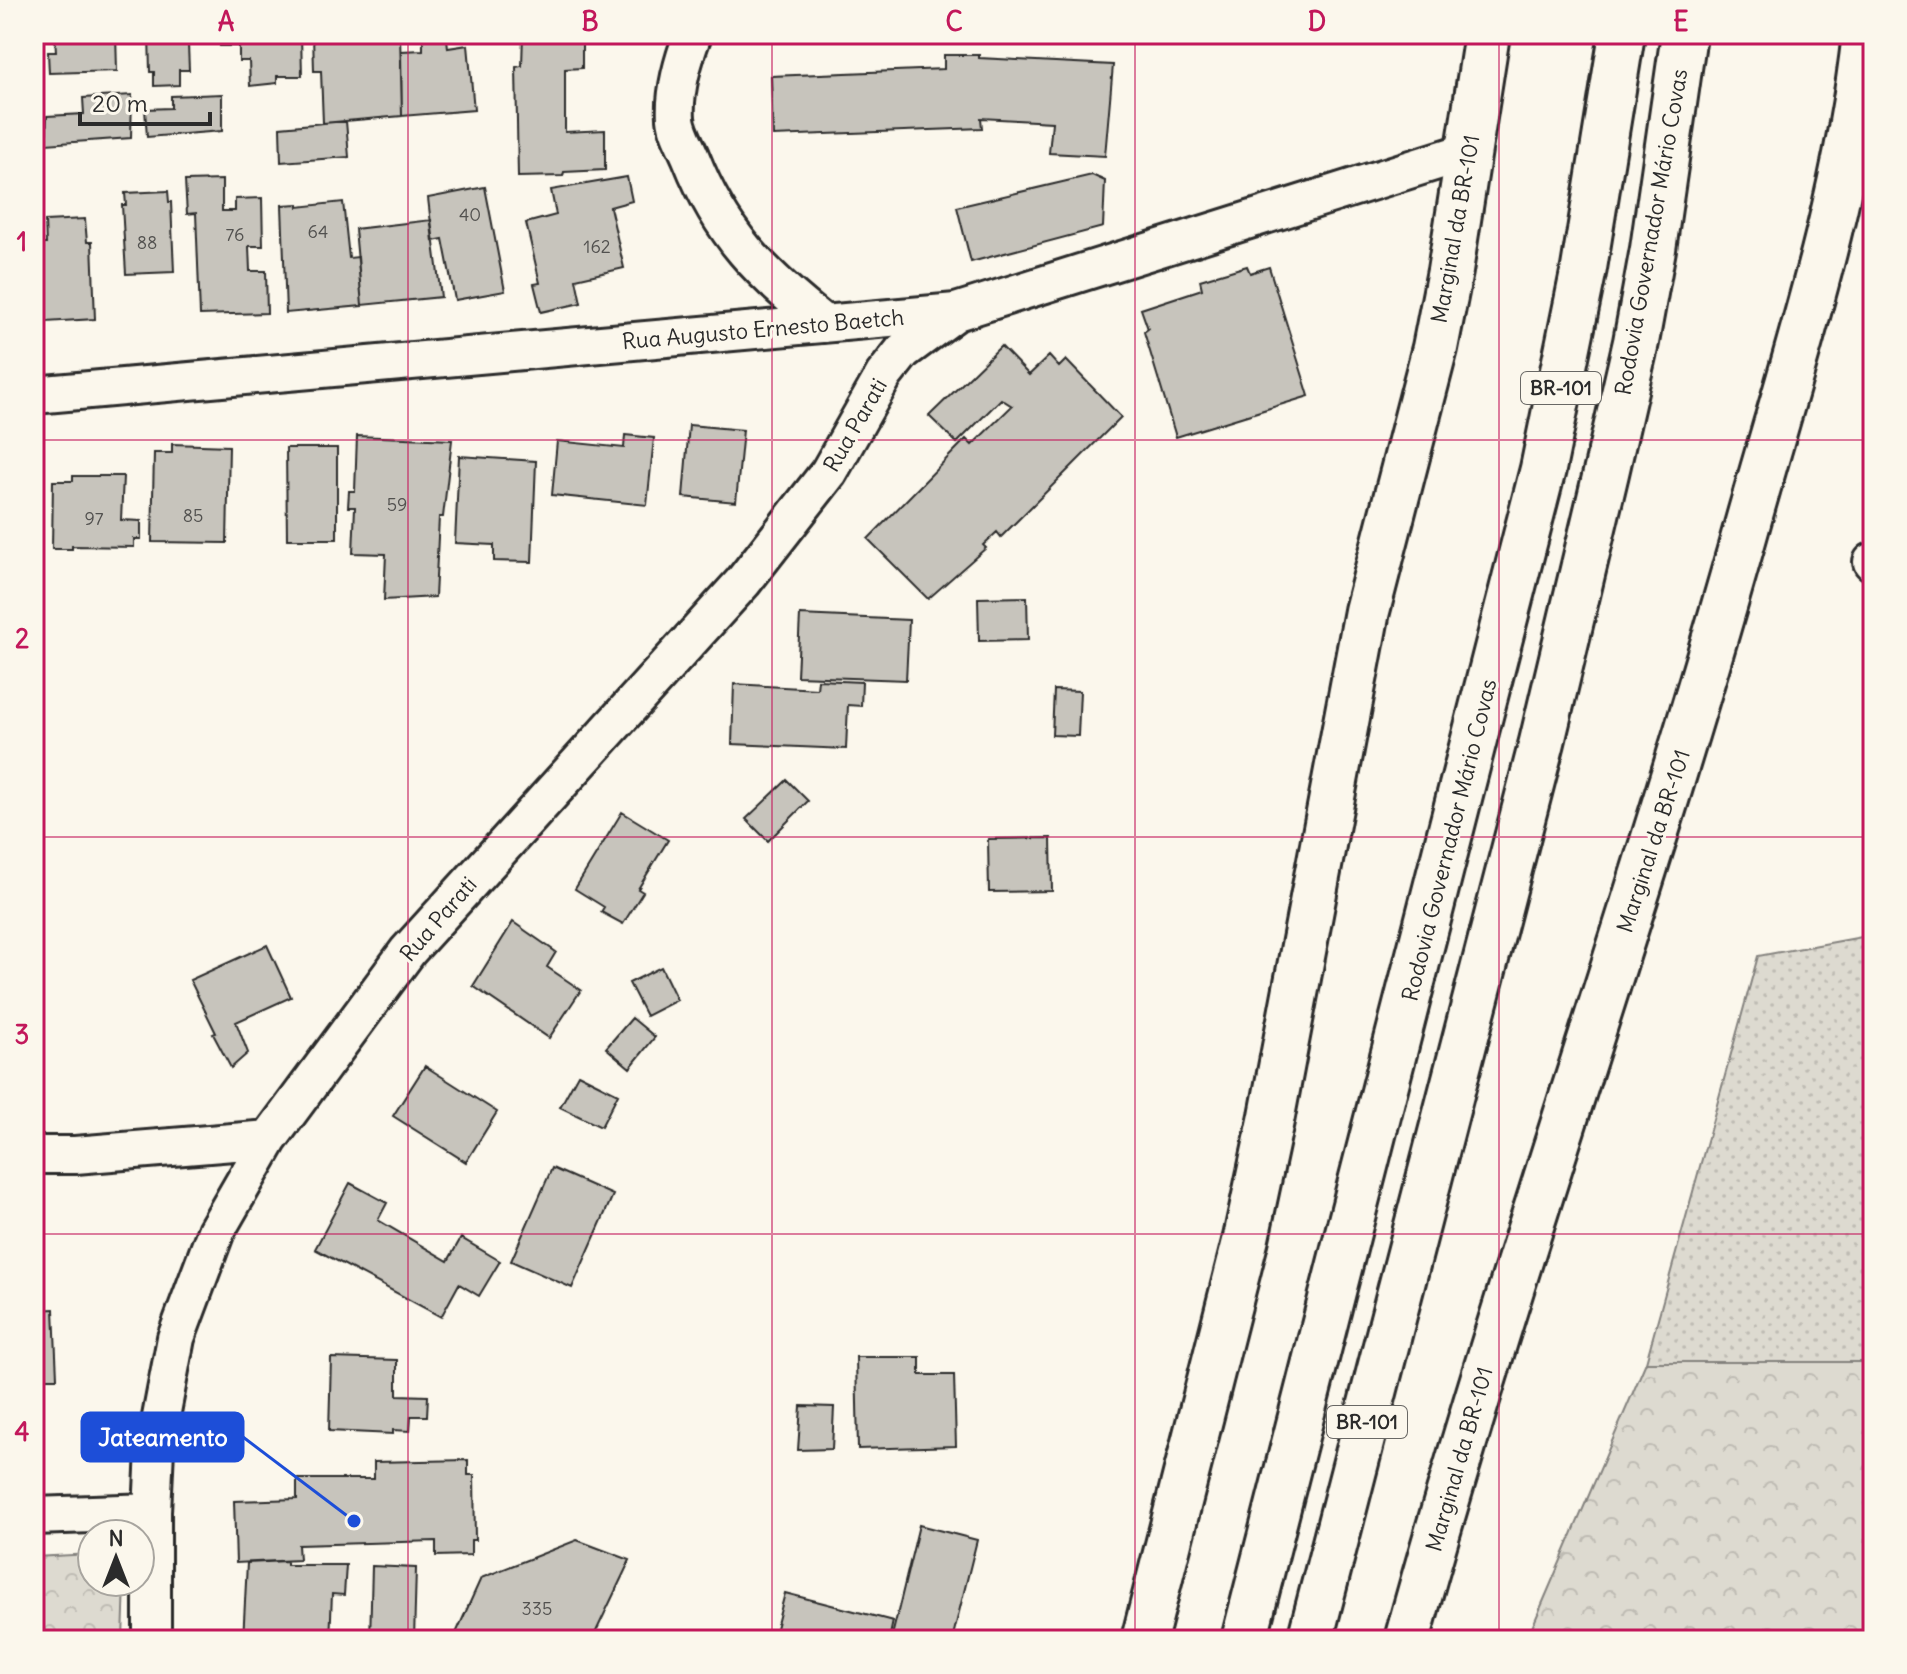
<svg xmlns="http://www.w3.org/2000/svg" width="1907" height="1674" font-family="Delius,sans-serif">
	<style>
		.grass { fill: url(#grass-dots); stroke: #84827e; stroke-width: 2 }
		.forest { fill: url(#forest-crowns); stroke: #84827e; stroke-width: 2 }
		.building { fill: #c7c4bc; stroke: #2b2b2b; stroke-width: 2 }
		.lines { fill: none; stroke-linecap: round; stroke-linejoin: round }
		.minor-casing { stroke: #2b2b2b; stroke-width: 42 }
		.secondary-casing { stroke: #2b2b2b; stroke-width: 50 }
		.motorway-casing { stroke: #2b2b2b; stroke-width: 50 }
		.minor { stroke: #fbf7ec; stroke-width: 36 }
		.secondary { stroke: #fbf7ec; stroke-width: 44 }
		.motorway { stroke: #fbf7ec; stroke-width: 44 }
		.grid { fill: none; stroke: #c2185b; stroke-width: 2; stroke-opacity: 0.55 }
		.labels { text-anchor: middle; stroke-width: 6; stroke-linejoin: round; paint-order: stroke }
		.number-label { font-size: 18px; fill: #52514f }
		.shield { fill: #fbf7ec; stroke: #696865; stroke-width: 2 }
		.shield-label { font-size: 20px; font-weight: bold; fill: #2b2b2b }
		.street-label { font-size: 22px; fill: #2b2b2b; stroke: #fbf7ec }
		.leader { fill: none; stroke: #1d4ed8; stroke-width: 3 }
		.callout-dot { fill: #1d4ed8; stroke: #fbf7ec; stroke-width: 3 }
		.callout { fill: #1d4ed8; stroke: #1d4ed8; stroke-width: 3 }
		.callout-label { font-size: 24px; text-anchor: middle; font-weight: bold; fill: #fff }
		.neatline { fill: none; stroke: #c2185b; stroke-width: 3 }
		.grid-label { font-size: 26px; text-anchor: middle; font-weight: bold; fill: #c2185b }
	</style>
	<defs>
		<pattern id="grass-dots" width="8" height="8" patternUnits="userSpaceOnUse" patternTransform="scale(2)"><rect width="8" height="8" fill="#dddad0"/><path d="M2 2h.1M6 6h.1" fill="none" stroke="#bebbb3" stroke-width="1.8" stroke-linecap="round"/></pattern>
		<pattern id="forest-crowns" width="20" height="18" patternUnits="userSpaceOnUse" patternTransform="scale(2)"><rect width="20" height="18" fill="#dddad0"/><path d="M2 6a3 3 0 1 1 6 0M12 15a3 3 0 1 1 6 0" fill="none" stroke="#bebbb3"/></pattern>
	</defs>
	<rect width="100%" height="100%" fill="#fbf7ec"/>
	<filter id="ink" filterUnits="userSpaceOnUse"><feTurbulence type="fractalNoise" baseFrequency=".0125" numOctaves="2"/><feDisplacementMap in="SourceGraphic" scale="16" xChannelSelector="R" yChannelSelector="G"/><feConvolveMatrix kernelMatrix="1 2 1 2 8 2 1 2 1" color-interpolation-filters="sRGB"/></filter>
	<g filter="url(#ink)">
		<path class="grass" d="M1873 935V1362H1646L1758 956Z"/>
		<path class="forest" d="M1646 1362H1873V1640H1537L1531 1630Z
			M92 1554V1582H125L123 1640H34V1557Z"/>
		<path class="building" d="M55 34H116L117 71 49 73 48 52H56Z
			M149 34H208V44H188L189 70H179V85L154 86V72H150Z
			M220 34H301L302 76H277V83L250 86 249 61H239V46H220Z
			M313 34H400L402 116 323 123 321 71H314Z
			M523 34H582V68L565 69V132L605 130V170L564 172 563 176 518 177 516 67 522 66Z
			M447 38 448 48 468 45 474 110 402 116 401 51 423 50V39Z
			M944 55H979V58L1113 65 1105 156 1049 153 1052 122 981 118 982 128 773 136 771 76 944 69Z
			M222 94V131L147 137 145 109 171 108V96Z
			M132 95 131 138 46 144 47 116 84 114 83 98Z
			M346 121 349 157 281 162 280 127Z
			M1092 175 1105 181 1103 227 971 262 957 207Z
			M627 177 632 201 610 207 624 268 576 279 581 303 541 312 534 284 540 283 526 223 556 215 551 190Z
			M222 180V211H235V199L262 198 263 246H249L250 271H266L267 313 200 315 196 213 187 214 185 181Z
			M485 187 505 291 455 300 443 239 433 241 428 198Z
			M168 191 169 202H171L174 272 126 274 122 205H126L125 193Z
			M343 202 349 258 358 257 362 306 286 313 282 205 298 204V207Z
			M85 219 87 242H92L95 319 46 322 43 244H46L45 221Z
			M431 220 441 297 362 305 355 229Z
			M1247 266 1250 273 1269 267 1309 396 1176 437 1144 332 1148 329 1141 309 1202 289 1200 280Z
			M1001 346 1029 375 1049 356 1059 367 1066 360 1121 417 1001 537 997 532 983 545 986 548 928 599 868 539 966 439 972 445 1012 406 1001 399 957 443 929 416Z
			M689 425 743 430 736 502 683 497Z
			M625 435 654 438 647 505 552 495 557 441 624 448Z
			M357 436 452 440 443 517H439L435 597 384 600 386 554 353 553 355 507H348L349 491H355Z
			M172 444 229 446 227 543 152 542 154 453H172Z
			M286 448H337V539H287Z
			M459 456 536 461 532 562 494 561V545L455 543Z
			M73 476H123L121 520 141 521V539H134V547L72 546V549H52L53 481H73Z
			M1027 597 1028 640 979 641 978 598Z
			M800 615 909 620 906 680 797 676Z
			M818 680 862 682 861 706 848 705 846 749 732 744 734 684 817 689Z
			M1054 690 1080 691 1078 736 1052 735Z
			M787 780 808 801 768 841 746 819Z
			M622 812 668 840 638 889 643 892 623 924 601 912 604 907 575 889Z
			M1051 838 1052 891 989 892 988 839Z
			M513 922 556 952 547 967 581 990 549 1038 473 986Z
			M267 945 291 997 236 1022 248 1053 231 1068 213 1034 216 1033 190 980Z
			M661 967 677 1000 646 1016 629 983Z
			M632 1018 655 1037 630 1068 606 1048Z
			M425 1066 497 1112 466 1162 393 1116Z
			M578 1074 618 1094 601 1127 560 1107Z
			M552 1168 613 1195 572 1288 511 1261Z
			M350 1183 387 1203 378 1220 448 1261 461 1238 500 1261 479 1296 459 1284 441 1317 315 1249Z
			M54 1309 57 1378H34V1310Z
			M856 1357H920V1375H954L956 1446 858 1449Z
			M331 1358 397 1360V1395L428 1396 427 1416H411L410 1431 393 1430V1434L329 1431Z
			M801 1406 834 1407 832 1449 798 1450Z
			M468 1460V1475H474L475 1540H471V1555L436 1556V1541L298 1545 299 1560 236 1563 234 1501 297 1499V1479H374V1462Z
			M919 1525 977 1540 952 1640H891Z
			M577 1540 630 1560 592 1640H453L481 1578Z
			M287 1561V1565H346L344 1595 332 1594 330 1640H243L247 1563Z
			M372 1566 416 1568 414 1640H370Z
			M785 1593 893 1621 889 1640H773Z"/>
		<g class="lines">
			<g class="minor-casing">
				<path id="minor" d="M693 34C683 60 674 90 676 118 677 131 686 146 691 158 721 234 761 274 824 324
					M34 395 956 312 1469 151
					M1872 562H1873
					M34 1155H75L269 1139
					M34 1516 152 1512
					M152 1640V1512L155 1449 176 1338 216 1231 269 1139 408 951 743 582 829 472 884 375 903 351 956 312"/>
			</g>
			<g class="secondary-casing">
				<path id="secondary" d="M1144 1640 1246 1238 1272 1116 1367 611 1435 348 1450 271 1487 34
					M1407 1640C1511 1262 1645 893 1750 515 1795 356 1847 199 1865 34"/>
			</g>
			<g class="motorway-casing">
				<path id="motorway" d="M1244 1640 1543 469 1584 268 1622 34
					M1310 1640 1542 742 1606 473 1636 342 1653 249 1684 34"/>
			</g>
			<use href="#minor" class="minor"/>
			<use href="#secondary" class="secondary"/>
			<use href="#motorway" class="motorway"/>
		</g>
	</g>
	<path class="grid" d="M408 34V1640M772 34V1640M1135 34V1640M1499 34V1640M34 440H1873M34 837H1873M34 1234H1873"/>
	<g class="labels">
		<g class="number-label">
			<text x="470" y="221">40</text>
			<text x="318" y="238">64</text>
			<text x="235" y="241">76</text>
			<text x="147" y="249">88</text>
			<text x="597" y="253">162</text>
			<text x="397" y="511">59</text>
			<text x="193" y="522">85</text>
			<text x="94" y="525">97</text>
			<text x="537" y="1615">335</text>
		</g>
		<g class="shield">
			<rect x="1521" y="372" width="80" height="32" rx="6"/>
			<rect x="1327" y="1406" width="80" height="32" rx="6"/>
		</g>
		<g class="shield-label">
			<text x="1561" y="395">BR-101</text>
			<text x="1367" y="1429">BR-101</text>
		</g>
		<g class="street-label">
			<text transform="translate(1455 229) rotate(-80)" y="8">Marginal da BR-101</text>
			<text transform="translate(1651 232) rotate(-80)" y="8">Rodovia Governador Mário Covas</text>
			<text transform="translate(763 329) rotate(-5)" y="8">Rua Augusto Ernesto Baetch</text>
			<text transform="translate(855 425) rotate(-60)" y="8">Rua Parati</text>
			<text transform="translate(1449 840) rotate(-76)" y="8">Rodovia Governador Mário Covas</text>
			<text transform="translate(1653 841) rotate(-72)" y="8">Marginal da BR-101</text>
			<text transform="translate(438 919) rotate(-49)" y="8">Rua Parati</text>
			<text transform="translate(1459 1459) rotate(-74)" y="8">Marginal da BR-101</text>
		</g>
	</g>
	<path class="leader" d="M354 1521L243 1437"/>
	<circle class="callout-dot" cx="354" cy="1521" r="8"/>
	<rect class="callout" x="82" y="1413" width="161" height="48" rx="8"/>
	<g class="callout-label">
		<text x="163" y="1446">Jateamento</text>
	</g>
	<rect width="1907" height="1674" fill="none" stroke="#fbf7ec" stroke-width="88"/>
	<g transform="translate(116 1558)"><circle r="38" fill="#fbf7ec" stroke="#a8a59f" stroke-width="2"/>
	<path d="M0-6L14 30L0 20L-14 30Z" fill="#2b2b2b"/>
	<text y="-12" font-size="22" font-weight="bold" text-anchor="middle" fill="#2b2b2b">N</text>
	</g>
	<path d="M80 112v12h130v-12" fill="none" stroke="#2b2b2b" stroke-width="4"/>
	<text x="92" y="112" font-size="24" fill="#2b2b2b" stroke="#fbf7ec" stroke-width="6" paint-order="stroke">20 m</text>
	<rect x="44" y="44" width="1819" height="1586" class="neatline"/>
	<g class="grid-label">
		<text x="226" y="31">A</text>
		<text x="590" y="31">B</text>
		<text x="954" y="31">C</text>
		<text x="1317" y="31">D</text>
		<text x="1681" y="31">E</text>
		<text x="22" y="251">1</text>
		<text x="22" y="648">2</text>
		<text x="22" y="1044">3</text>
		<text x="22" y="1441">4</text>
	</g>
</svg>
